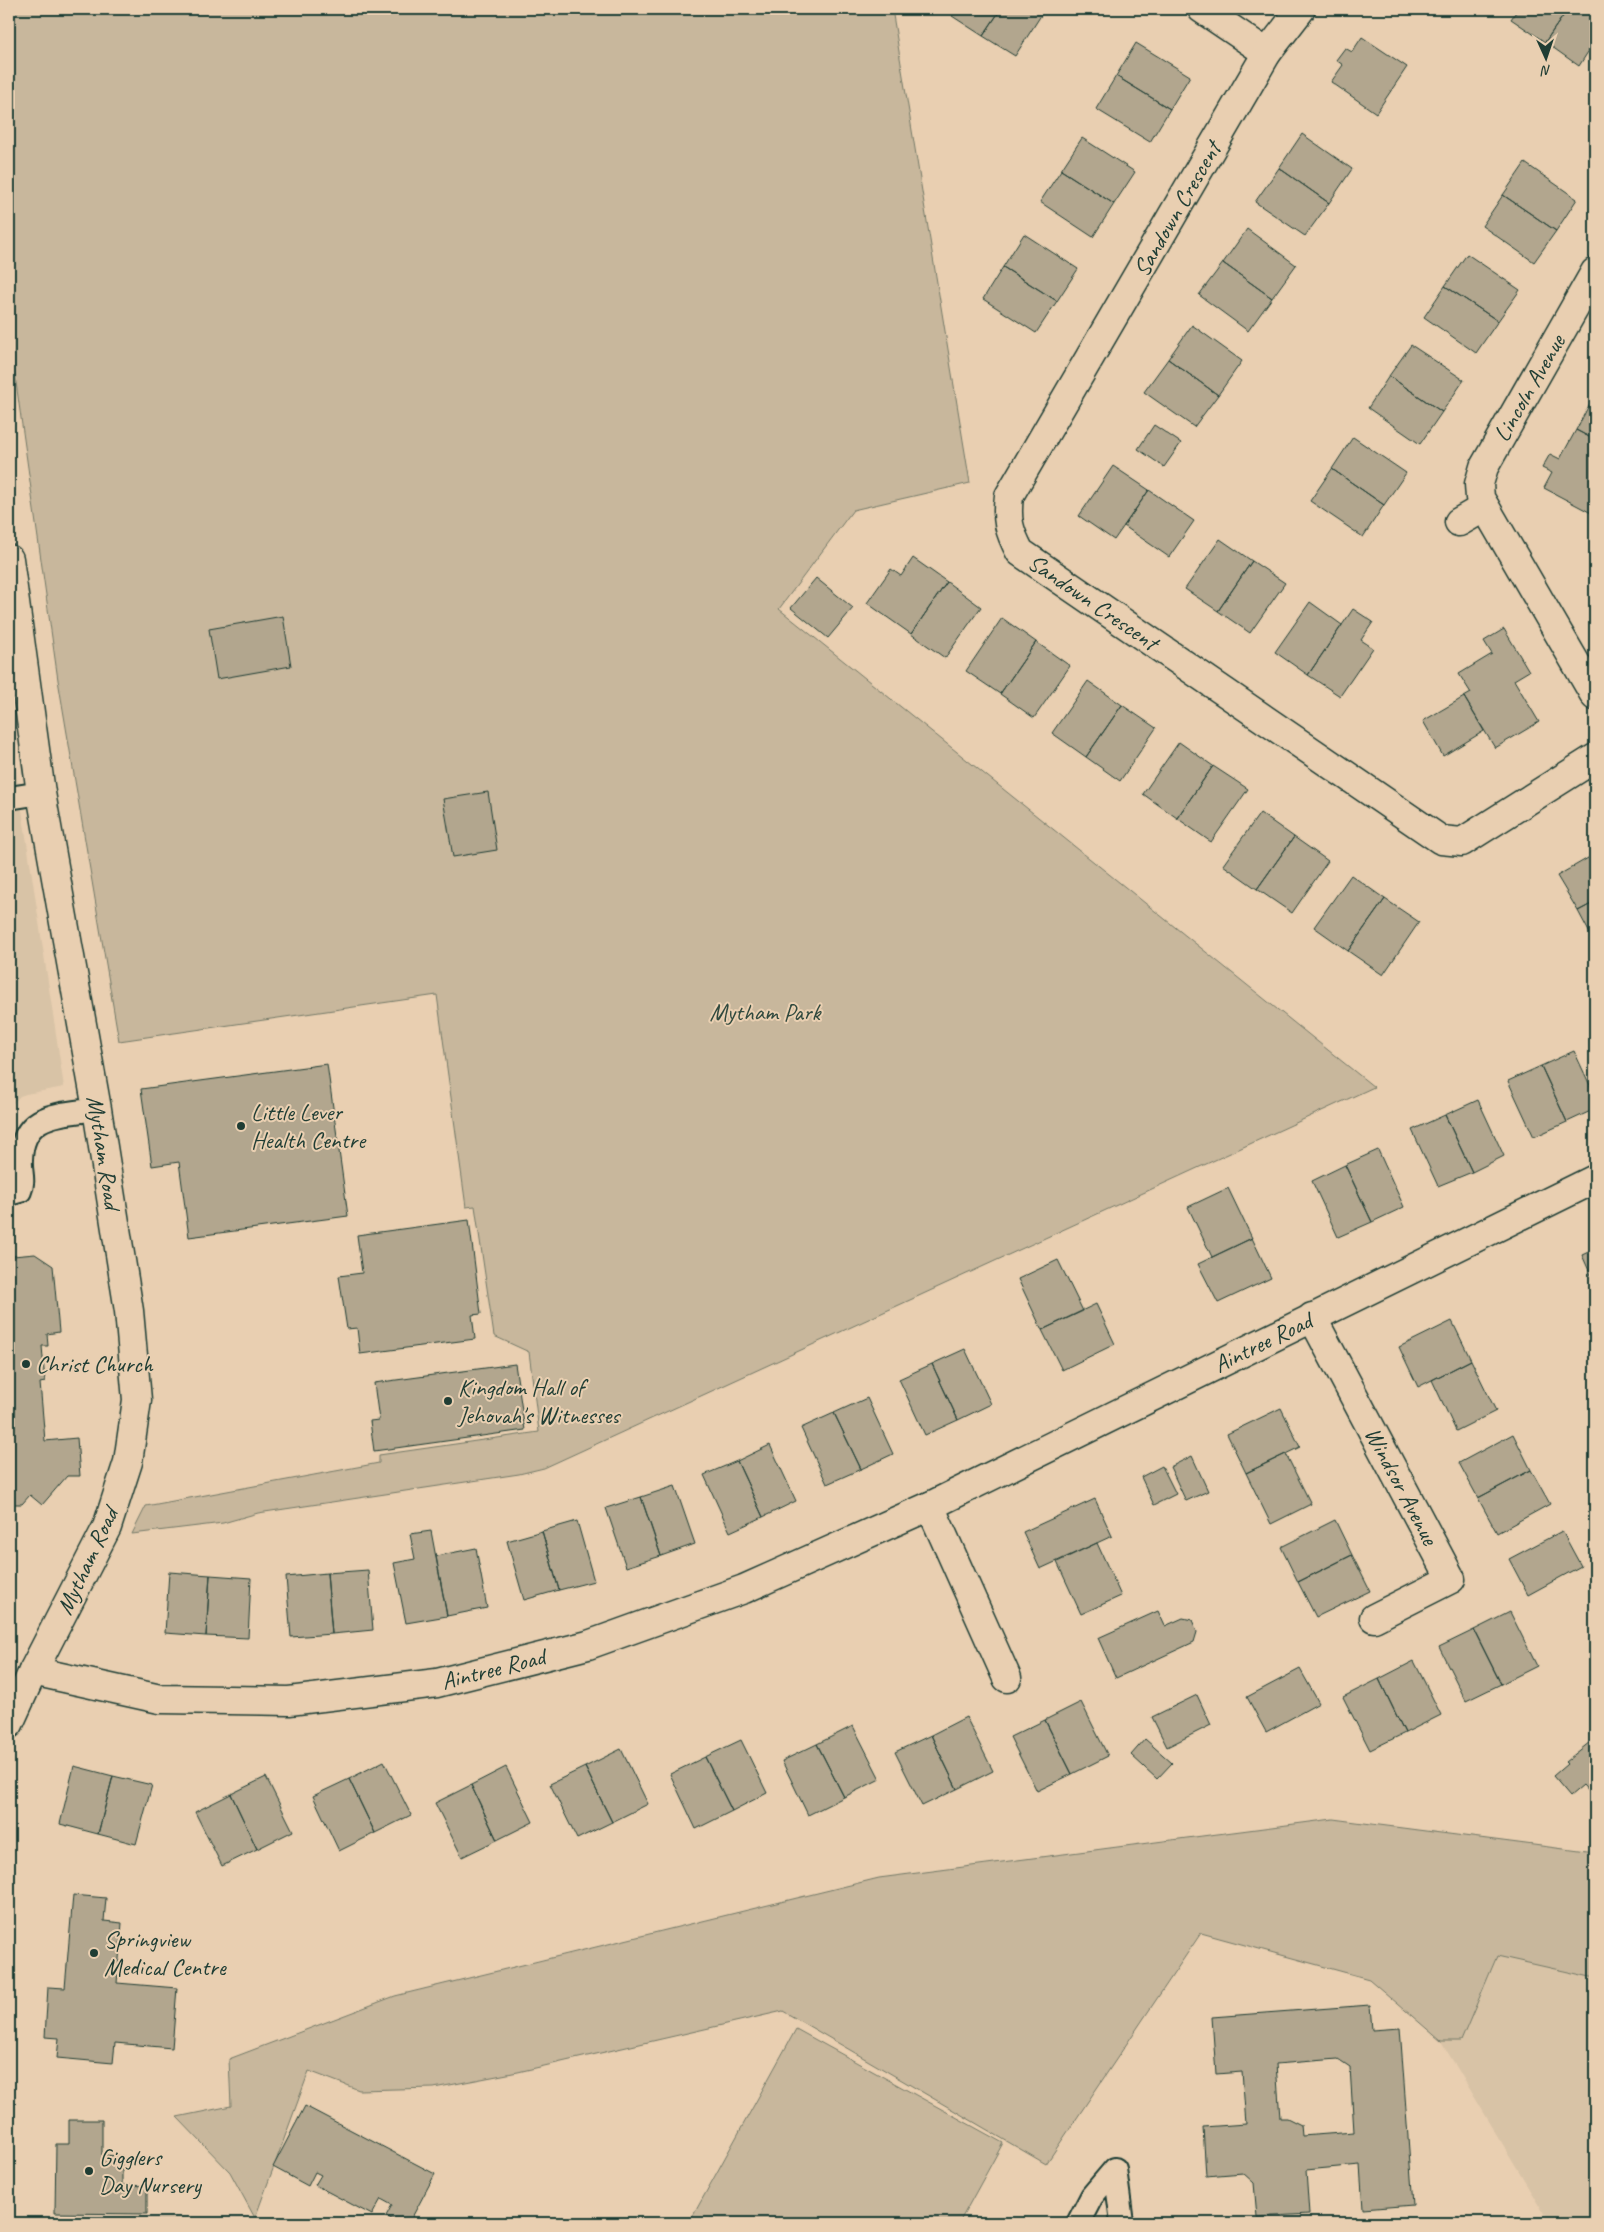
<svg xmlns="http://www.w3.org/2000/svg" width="1604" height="2232" font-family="Caveat,sans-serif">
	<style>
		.built { fill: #d8c3a6 }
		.green { fill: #c8b79c; stroke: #747a68 }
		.building { fill: #b2a68e; stroke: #1f3d34; fill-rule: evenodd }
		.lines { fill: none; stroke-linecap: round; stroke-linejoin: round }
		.service-casing { stroke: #1f3d34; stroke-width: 26 }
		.minor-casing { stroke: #1f3d34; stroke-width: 31 }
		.service { stroke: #e9cfb1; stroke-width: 22 }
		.minor { stroke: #e9cfb1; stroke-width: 28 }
		.poi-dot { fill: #1f3d34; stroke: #e9cfb1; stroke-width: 2 }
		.labels { text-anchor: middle; stroke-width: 4; stroke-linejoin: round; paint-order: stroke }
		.street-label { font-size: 24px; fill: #1f3d34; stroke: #e9cfb1 }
		.park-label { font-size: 24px; fill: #30493e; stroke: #e9cfb1 }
		.poi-label { font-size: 24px; fill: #1f3d34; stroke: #e9cfb1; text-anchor: start }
	</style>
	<rect width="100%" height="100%" fill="#e9cfb1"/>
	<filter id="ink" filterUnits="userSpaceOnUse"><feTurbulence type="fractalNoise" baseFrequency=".02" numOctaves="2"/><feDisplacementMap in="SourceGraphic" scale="10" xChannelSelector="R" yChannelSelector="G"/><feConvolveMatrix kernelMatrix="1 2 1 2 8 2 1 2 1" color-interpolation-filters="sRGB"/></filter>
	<g filter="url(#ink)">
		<path class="built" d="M9 724 64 1087 26 1094 20 1096 9 1108Z
			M1497 1956 1595 1978V2223H1550L1441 2041H1461Z
			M9 2216 255 2218 264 2223H9Z"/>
		<path class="green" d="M9 9H892L970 483 853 510 779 609 1374 1087 544 1468 519 1474 258 1513 223 1523 132 1534 146 1506 379 1463V1455L539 1432 529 1352 494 1336 475 1206 466 1207 437 995 119 1041 58 680 9 333Z
			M1333 1819 1595 1853V1978L1497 1956 1461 2041H1441L1369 1979 1201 1933 1046 2164 783 2011 518 2072 434 2088 359 2090 309 2071 255 2218 230 2172 177 2117 231 2106 229 2059 395 1996 879 1878Z
			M796 2029 1003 2143 959 2223H689Z"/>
		<path class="building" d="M957 9H1001L983 36 952 16Z
			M1001 9H1045L1015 56 983 36Z
			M1518 9H1568L1545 42 1511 19Z
			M1568 9H1595V41L1579 66 1545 42Z
			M1362 37 1407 67 1376 113 1331 82 1343 65 1336 60 1345 48 1352 52Z
			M1136 43 1190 76 1170 109 1116 76Z
			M1116 76 1170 109 1150 142 1096 109Z
			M1302 134 1352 169 1329 203 1279 168Z
			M1082 138 1135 172 1114 204 1061 170Z
			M1525 163 1577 199 1556 231 1503 195Z
			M1279 168 1329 203 1305 236 1255 202Z
			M1061 170 1114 204 1093 237 1040 202Z
			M1503 195 1556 231 1534 262 1482 226Z
			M1247 229 1296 265 1272 298 1223 263Z
			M1024 234 1078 269 1057 301 1003 267Z
			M1467 254 1520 290 1498 321 1445 286Z
			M1223 263 1272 298 1248 331 1199 295Z
			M1003 267 1057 301 1036 333 983 299Z
			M1445 286 1498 321 1476 353 1424 317Z
			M1192 325 1242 361 1218 395 1168 359Z
			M1411 345 1464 380 1442 412 1389 376Z
			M1168 359 1218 395 1194 427 1144 392Z
			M1389 376 1442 412 1420 444 1368 408Z
			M1595 394V440L1576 430Z
			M1154 425 1181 443 1164 467 1138 449Z
			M1576 430 1595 440V515L1544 488 1552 473 1542 468 1550 454 1560 459Z
			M1353 437 1406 473 1384 505 1332 469Z
			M1113 466 1149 490 1114 540 1079 516Z
			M1332 469 1384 505 1363 537 1310 501Z
			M1149 490 1194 521 1169 557 1124 526Z
			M1220 539 1252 561 1218 611 1185 589Z
			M913 558 947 582 911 634 867 603 891 569 901 576Z
			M1252 561 1285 583 1250 633 1218 611Z
			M816 578 853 608 828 638 791 608Z
			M947 582 981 607 945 658 911 634Z
			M1310 602 1342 625 1308 675 1275 652Z
			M1353 609 1373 622 1361 640 1373 648 1340 696 1308 675Z
			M283 616 291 666 217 679 209 629Z
			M1002 618 1036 642 1000 694 966 671Z
			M1504 629 1529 671 1514 680 1539 722 1495 748 1464 697 1471 693 1459 674 1492 654 1484 641Z
			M1036 642 1070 666 1034 718 1000 694Z
			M1088 681 1122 705 1086 757 1052 733Z
			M1464 697 1484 731 1443 756 1423 721Z
			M1122 705 1156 728 1120 781 1086 757Z
			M1179 742 1213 766 1177 818 1143 794Z
			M1213 766 1248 789 1211 842 1177 818Z
			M488 792 497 850 453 857 443 799Z
			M1260 813 1294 837 1257 889 1223 865Z
			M1294 837 1328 861 1292 913 1257 889Z
			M1595 854V902L1578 911 1557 876Z
			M1351 875 1385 899 1348 951 1314 927Z
			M1385 899 1419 922 1383 975 1348 951Z
			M1595 902V943L1578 911Z
			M1574 1051 1595 1096V1109L1567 1122 1541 1066Z
			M327 1064 348 1216 189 1237 179 1162 152 1166 141 1089Z
			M1541 1066 1567 1122 1534 1137 1508 1081Z
			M1478 1100 1504 1156 1472 1172 1445 1115Z
			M1445 1115 1472 1172 1438 1186 1412 1130Z
			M1378 1150 1404 1207 1372 1222 1345 1165Z
			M1345 1165 1372 1222 1338 1237 1312 1181Z
			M1228 1188 1252 1238 1212 1257 1188 1207Z
			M469 1220 481 1314 472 1315 475 1339 360 1354 357 1328 347 1329 339 1276 362 1273 357 1235Z
			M1252 1238 1271 1278 1218 1303 1198 1264Z
			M1595 1249V1284L1582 1255Z
			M9 1250H12L13 1256 35 1254 53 1266 59 1332 47 1334 48 1346H42L45 1382 40 1383 45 1441 77 1438 80 1476H67L42 1505 30 1495 22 1504H9Z
			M1058 1260 1083 1311 1042 1330 1018 1279Z
			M1096 1304 1115 1344 1062 1370 1042 1330Z
			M1452 1321 1471 1360 1418 1387 1399 1347Z
			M965 1349 991 1404 958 1420 932 1364Z
			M1471 1360 1496 1411 1456 1431 1432 1380Z
			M515 1364 525 1430 374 1451 370 1421 379 1420 374 1383Z
			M932 1364 958 1420 925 1435 899 1379Z
			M867 1398 893 1454 861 1469 834 1413Z
			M1281 1408 1300 1447 1246 1473 1227 1434Z
			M834 1413 861 1469 827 1484 801 1428Z
			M1513 1434 1531 1470 1478 1498 1459 1463Z
			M770 1445 796 1501 763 1517 737 1461Z
			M1286 1454 1311 1504 1271 1524 1246 1473Z
			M1192 1456 1208 1491 1186 1501 1170 1467Z
			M737 1461 763 1517 730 1532 704 1475Z
			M1162 1466 1176 1494 1154 1505 1141 1477Z
			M1531 1470 1550 1504 1497 1533 1478 1498Z
			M675 1486 695 1544 661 1556 641 1497Z
			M641 1497 661 1556 626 1567 606 1508Z
			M1095 1499 1112 1536 1040 1569 1023 1532Z
			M1335 1520 1352 1555 1298 1582 1281 1547Z
			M577 1521 594 1581 559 1590 542 1531Z
			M431 1531 447 1616 406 1623 394 1563 415 1559 410 1534Z
			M542 1531 559 1590 524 1600 507 1541Z
			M1562 1531 1581 1566 1528 1595 1509 1559Z
			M1097 1543 1121 1596 1081 1614 1057 1562Z
			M476 1548 487 1608 447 1616 436 1556Z
			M1352 1555 1370 1591 1316 1617 1298 1582Z
			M368 1570 373 1630 332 1634 327 1573Z
			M169 1572 210 1575 206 1636 165 1633Z
			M327 1573 332 1634 291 1637 286 1577Z
			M210 1575 251 1578 248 1638 206 1636Z
			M1158 1611 1165 1626 1183 1618 1192 1620 1197 1632 1194 1642 1116 1678 1098 1638Z
			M1510 1612 1537 1666 1501 1684 1474 1630Z
			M1474 1630 1501 1684 1466 1701 1439 1647Z
			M1414 1661 1441 1715 1405 1733 1379 1679Z
			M1300 1669 1319 1703 1266 1732 1247 1697Z
			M1379 1679 1405 1733 1370 1750 1343 1697Z
			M1197 1695 1211 1725 1167 1747 1152 1717Z
			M1081 1702 1108 1756 1072 1774 1045 1720Z
			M966 1717 993 1771 957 1789 931 1735Z
			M1045 1720 1072 1774 1037 1791 1010 1737Z
			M853 1726 880 1779 844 1797 817 1744Z
			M931 1735 957 1789 922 1806 895 1752Z
			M1595 1738V1791L1591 1794 1583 1785 1570 1796 1553 1776 1567 1764 1565 1762Z
			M1145 1739 1172 1763 1157 1779 1131 1755Z
			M741 1740 767 1793 732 1811 705 1757Z
			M817 1744 844 1797 808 1815 782 1761Z
			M621 1749 648 1804 612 1822 585 1767Z
			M705 1757 732 1811 696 1829 670 1774Z
			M384 1761 411 1815 375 1833 349 1779Z
			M74 1766 113 1776 98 1834 60 1824Z
			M506 1767 533 1822 497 1840 471 1785Z
			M585 1767 612 1822 577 1839 550 1784Z
			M113 1776 152 1785 136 1844 98 1834Z
			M266 1777 293 1831 257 1849 231 1794Z
			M349 1779 375 1833 339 1851 313 1796Z
			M471 1785 497 1840 462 1857 435 1803Z
			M231 1794 257 1849 222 1866 195 1812Z
			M73 1895 106 1898 104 1921 122 1923 117 1983 177 1988 172 2048 115 2043 113 2063 57 2058 59 2038 45 2037 48 1987 65 1988Z
			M1370 2005 1372 2030 1400 2028 1413 2205 1363 2209 1360 2165 1306 2170 1309 2214 1257 2217 1254 2183 1243 2173 1206 2176 1203 2127 1246 2124 1242 2072 1216 2074 1212 2017ZM1338 2059 1350 2067 1354 2132 1302 2136 1301 2125 1287 2118H1280L1276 2064Z
			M305 2106 435 2174 409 2223H399L386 2216 392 2205 381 2199 372 2215 315 2185 321 2175 315 2172 308 2186 273 2167Z
			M69 2120H102V2155L122 2156V2185L147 2186V2214L55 2213 56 2144H69Z"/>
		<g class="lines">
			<g class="service-casing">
				<path id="service" d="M9 798 41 793
					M9 1194 20 1191C25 1180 20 1172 21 1160 22 1112 59 1115 97 1109
					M1078 2223 1092 2196 1115 2169 1122 2222"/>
			</g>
			<g class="minor-casing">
				<g id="minor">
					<path d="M1202 9 1267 53"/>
					<path id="s1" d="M1301 9 1267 53 1009 496C1006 520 1009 531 1020 552L1441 840 1462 842 1595 758"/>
					<path d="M1595 272 1484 467 1479 484 1480 498 1595 696"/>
					<path d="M1459 522 1485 507"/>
					<path id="s2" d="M9 559 41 793 97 1109 129 1311 137 1400 128 1462 107 1527 33 1671 9 1724"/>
					<path id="s3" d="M1312 1317 1451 1579 1374 1618"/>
					<path d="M930 1506 1007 1678"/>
					<path id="s4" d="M33 1671 160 1699 289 1701 437 1683 588 1645 744 1589 930 1506 1595 1179"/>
				</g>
			</g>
			<use href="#service" class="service"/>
			<use href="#minor" class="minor"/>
		</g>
	</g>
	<g class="poi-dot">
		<circle cx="241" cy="1126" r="5"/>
		<circle cx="26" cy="1364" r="5"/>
		<circle cx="448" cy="1401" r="5"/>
		<circle cx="94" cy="1953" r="5"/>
		<circle cx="89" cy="2171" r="5"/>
	</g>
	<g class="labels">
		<g class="street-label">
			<text transform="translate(1177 209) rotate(-60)" y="8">Sandown Crescent</text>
			<text transform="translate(1529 388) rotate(-60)" y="8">Lincoln Avenue</text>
			<text dy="8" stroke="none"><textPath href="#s1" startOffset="715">Sandown Crescent</textPath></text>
			<text dy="8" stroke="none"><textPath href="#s2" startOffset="601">Mytham Road</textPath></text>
			<text dy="8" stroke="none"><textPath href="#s4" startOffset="1304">Aintree Road</textPath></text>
			<text dy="8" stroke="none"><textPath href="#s3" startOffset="191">Windsor Avenue</textPath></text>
			<text transform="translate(87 1561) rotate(-65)" y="8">Mytham Road</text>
			<text dy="8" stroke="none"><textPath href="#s4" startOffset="466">Aintree Road</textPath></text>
		</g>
		<g class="park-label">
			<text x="765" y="1020">Mytham Park</text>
		</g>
		<g class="poi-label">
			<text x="251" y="1120">Little Lever<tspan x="251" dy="28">Health Centre</tspan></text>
			<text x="36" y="1372">Christ Church</text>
			<text x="458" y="1395">Kingdom Hall of<tspan x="458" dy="28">Jehovah's Witnesses</tspan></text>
			<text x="104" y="1947">Springview<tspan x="104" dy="28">Medical Centre</tspan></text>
			<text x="99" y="2165">Gigglers<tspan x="99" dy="28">Day Nursery</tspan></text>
		</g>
	</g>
	<rect width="1604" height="2232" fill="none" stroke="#e9cfb1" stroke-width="30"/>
	<rect x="15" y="15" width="1574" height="2202" fill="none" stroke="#1f3d34" stroke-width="2" filter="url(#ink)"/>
	<g transform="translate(1546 58) rotate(177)" stroke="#e9cfb1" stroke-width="4" paint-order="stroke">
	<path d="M0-4L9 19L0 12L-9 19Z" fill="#1f3d34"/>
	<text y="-8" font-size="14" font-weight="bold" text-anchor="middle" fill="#1f3d34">N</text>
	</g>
</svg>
